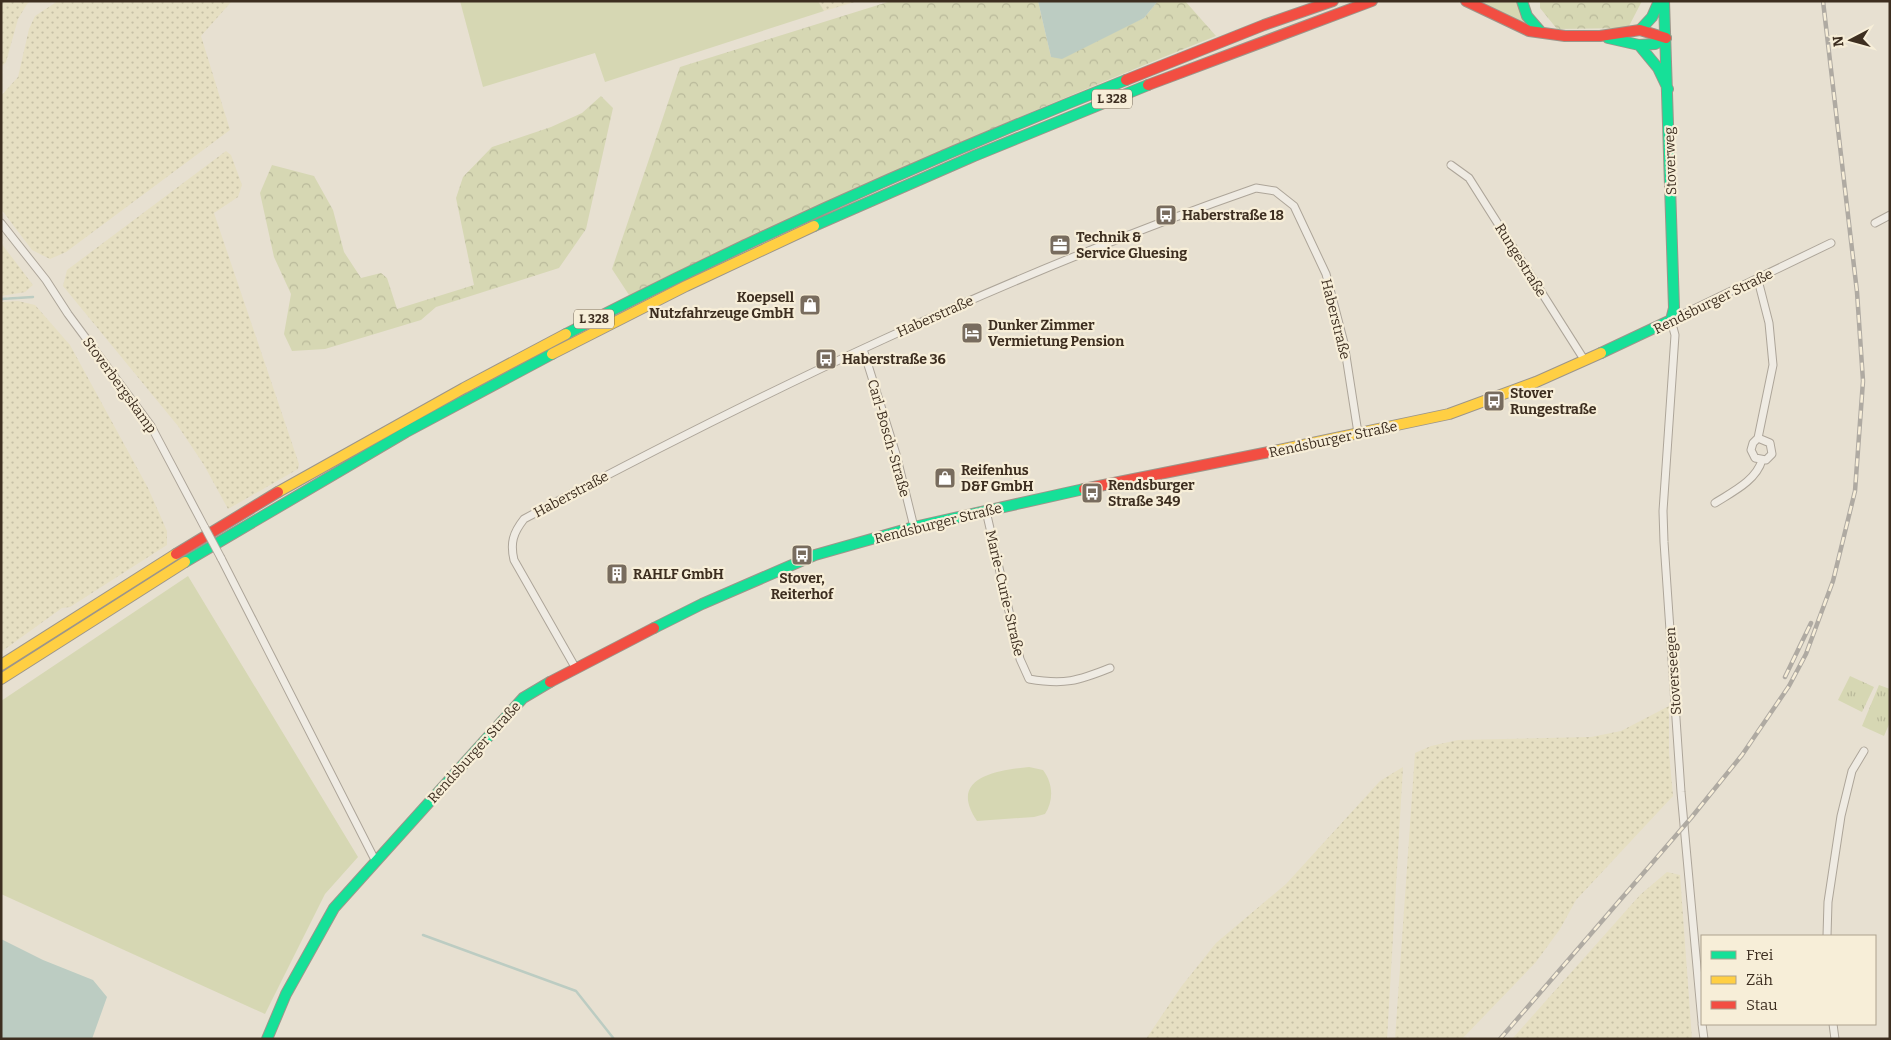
<svg xmlns="http://www.w3.org/2000/svg" width="1891" height="1040" font-family="Bitter,serif">
	<style>
		.farmland { fill: url(#farmland-dots) }
		.green { fill: #d6d7b3 }
		.forest { fill: url(#forest-crowns) }
		.park { fill: url(#park-tufts) }
		.water { fill: #bcccc2 }
		.lines { fill: none; stroke-linecap: round; stroke-linejoin: round }
		.stream { stroke: #bcccc2; stroke-width: 2.5 }
		.street-casing { stroke: #ada599; stroke-width: 9 }
		.fast-casing { stroke: #9c958a; stroke-width: 12 }
		.slow-casing { stroke: #9c958a; stroke-width: 12 }
		.jam-casing { stroke: #9c958a; stroke-width: 12 }
		.street { stroke: #efebe3; stroke-width: 7 }
		.fast { stroke: #16e098; stroke-width: 10 }
		.slow { stroke: #ffcf43; stroke-width: 10 }
		.jam { stroke: #f24e42; stroke-width: 10 }
		.rail-casing { stroke: #afaaa2; stroke-width: 4.5 }
		.rail { stroke: #f7eed8; stroke-width: 2.5; stroke-dasharray: 8; stroke-linecap: butt }
		.street-bridge-casing { stroke: #ada599; stroke-width: 9; stroke-linecap: butt }
		.street-bridge { stroke: #efebe3; stroke-width: 7 }
		.labels { text-anchor: middle; stroke-width: 4.5; stroke-linejoin: round; paint-order: stroke }
		.shield { fill: #f7eed8; stroke: #756857; stroke-width: 1 }
		.shield-label { font-size: 12px; font-weight: bold; fill: #3d2e20 }
		.street-label { font-size: 14px; fill: #3d2e20; stroke: #f7eed8 }
		.poi-label { font-size: 14px; font-weight: bold; fill: #3d2e20; stroke: #f7eed8; text-anchor: start }
	</style>
	<defs>
		<pattern id="farmland-dots" width="8" height="8" patternUnits="userSpaceOnUse" patternTransform="scale(1.25)"><rect width="8" height="8" fill="#e6dfc2"/><path d="M2 2h.1M6 6h.1" fill="none" stroke="#c6c0a6" stroke-width="1.8" stroke-linecap="round"/></pattern>
		<pattern id="forest-crowns" width="20" height="18" patternUnits="userSpaceOnUse" patternTransform="scale(1.25)"><rect width="20" height="18" fill="#d6d7b3"/><path d="M2 6a3 3 0 1 1 6 0M12 15a3 3 0 1 1 6 0" fill="none" stroke="#b9b99a"/></pattern>
		<pattern id="park-tufts" width="24" height="20" patternUnits="userSpaceOnUse" patternTransform="scale(1.25)"><rect width="24" height="20" fill="#d6d7b3"/><path d="M3 7l-1-3M5 7V3M7 7l1-3M15 17l-1-3M17 17v-4M19 17l1-3" fill="none" stroke="#b9b99a"/></pattern>
	</defs>
	<rect width="100%" height="100%" fill="#e7e0d1"/>
	<path class="farmland" d="M1 1H31L27 4 18 19 6 62 2 66Z
		M58 1H232L201 36 230 130 66 252 50 259 32 250 1 209V96L18 77 29 29 35 16Z
		M818 1H858L824 11Z
		M226 151 231 155 242 185 238 197 214 213 299 464 298 469 228 509 204 465 178 426 63 286 67 270Z
		M1 243 33 285 25 292 1 296Z
		M18 301 35 305 70 345 148 488 167 531V545L70 607 62 608 1 652V302Z
		M1669 706V752L1673 796 1576 900 1560 929 1536 962 1462 1039H1395L1415 753 1431 746 1458 740 1591 737 1621 731Z
		M1403 767 1387 1039H1146L1181 987 1216 943 1286 884 1380 781Z
		M1667 872 1680 875 1692 1039H1512L1640 895Z"/>
	<path class="green" d="M460 1H818L824 11 605 82 595 53 483 87Z
		M1479 1H1519L1524 24Z
		M188 576 358 857 325 894 265 1014 1 894V701Z
		M1029 767 1043 770C1053 783 1054 800 1045 814L1034 817 977 821C947 777 998 770 1029 767Z"/>
	<path class="forest" d="M891 1H1038L1051 57 1144 18 1158 1H1185L1216 36C1017 116 822 200 629 295L612 269 680 67Z
		M1540 1H1642L1628 28 1557 29 1540 8Z
		M601 96 613 108 586 229 559 268 436 307 421 320 325 349 292 351 284 334 291 294 274 257 260 193 272 165 314 176 333 210 344 252 361 278 381 273 387 278 397 309 474 285 456 198 463 177 492 147 551 127 582 113Z"/>
	<path class="park" d="M1850 676 1874 687 1862 712 1838 700Z
		M1879 685 1890 689V722L1884 736 1862 726Z"/>
	<path class="water" d="M1038 1H1158L1144 18 1062 59 1051 57Z
		M1 939 43 960 93 980 107 997 92 1039H1Z"/>
	<g class="lines">
		<path class="stream" d="M1 299 33 297
			M423 935 576 991 614 1039"/>
		<g class="street-casing">
			<path id="street" d="M1451 165 1469 178 1585 361
				M1 223 46 280 68 314 151 426 205 528
				M1875 223 1890 215
				M1758 280 1769 323 1773 365 1758 438 1753 443 1751 450 1755 458 1766 460 1772 454 1770 443 1758 438
				M863 349 896 454 914 527
				M1715 503C1732 492 1756 481 1762 460
				M986 511 1020 659 1029 679C1064 685 1078 681 1110 668
				M221 558 375 860
				M575 667 514 560C510 543 513 533 524 519 760 393 1003 276 1256 188L1275 191 1294 206 1326 274 1344 343 1358 433
				M1827 936 1828 902 1841 816 1852 771 1864 751
				M1702 1022 1681 792 1664 542 1663 511 1675 335 1671 320 1831 243
				M1702 1024 1704 1039
				M1833 1024 1835 1039"/>
		</g>
		<g class="fast-casing">
			<path id="fast" d="M1522 1 1527 16 1540 31
				M1640 30 1652 17 1659 1
				M1608 38 1639 45 1658 68 1668 89
				M1639 45 1655 44 1666 38
				M814 226 974 156 1148 85
				M566 334C748 239 936 156 1126 80
				M1601 353 1671 320 1674 308 1664 1
				M185 562 406 432 552 354
				M654 628 702 604 815 555 914 527 1084 489
				M267 1039 286 994 334 908 523 698 550 682"/>
		</g>
		<g class="slow-casing">
			<path id="slow" d="M552 354 686 286 814 226
				M1269 452 1449 414 1536 382 1601 353
				M278 492 464 388 566 334
				M1 665 176 554
				M1 679 185 562"/>
		</g>
		<g class="jam-casing">
			<path id="jam" d="M1466 1 1529 31 1565 36H1600L1640 30 1666 38
				M1126 80 1264 25 1333 1
				M1148 85 1372 1
				M1084 489 1269 452
				M176 554 278 492
				M550 682 654 628"/>
		</g>
		<use href="#street" class="street"/>
		<use href="#fast" class="fast"/>
		<use href="#slow" class="slow"/>
		<use href="#jam" class="jam"/>
		<g class="rail-casing">
			<path id="rail" d="M1785 677 1811 623
				M1500 1039 1691 818 1742 755 1789 686 1806 654 1833 581 1855 491 1863 381 1857 292 1823 1"/>
		</g>
		<use href="#rail" class="rail"/>
		<g class="street-bridge-casing">
			<path id="street-bridge" d="M205 528 221 558"/>
		</g>
		<use href="#street-bridge" class="street-bridge"/>
	</g>
	<defs>
		<g id="bus-square" transform="scale(1.125)"><rect x="-9" y="-9" width="18" height="18" rx="4" fill="#786c5e" stroke="#f7eed8"/><path d="M-5-6H5V4H4V6H2V4H-2V6H-4V4H-5ZM-3.5-4V0h7V-4ZM-3.5 1.2v1.5H-2V1.2ZM2 1.2v1.5H3.5V1.2Z" fill="#fff"/></g>
		<g id="office-square" transform="scale(1.125)"><rect x="-9" y="-9" width="18" height="18" rx="4" fill="#786c5e" stroke="#f7eed8"/><path d="M-6-3h4V-5.5h4V-3h4V5H-6ZM-1-4.5V-3h2v-1.5ZM-6 0V1H6V0Z" fill="#fff"/></g>
		<g id="shop-square" transform="scale(1.125)"><rect x="-9" y="-9" width="18" height="18" rx="4" fill="#786c5e" stroke="#f7eed8"/><path d="M-5-2.5h2.3a2.7 3.5 0 0 1 5.4 0H5L5.5 6h-11ZM-1.5-2.5h3a1.5 2.3 0 0 0-3 0Z" fill="#fff"/></g>
		<g id="hotel-square" transform="scale(1.125)"><rect x="-9" y="-9" width="18" height="18" rx="4" fill="#786c5e" stroke="#f7eed8"/><path d="M-6-4.5h1.5V1H6V5H4.5V3h-9V5H-6ZM-4 0a1.8 1.8 0 1 1 3.6 0ZM.5 0V-2.5h3Q6-2.5 6 0Z" fill="#fff"/></g>
		<g id="building-square" transform="scale(1.125)"><rect x="-9" y="-9" width="18" height="18" rx="4" fill="#786c5e" stroke="#f7eed8"/><path d="M-4-6H4V6H1V3H-1V6H-4ZM-2.5-4.3h1.7v1.8h-1.7ZM.8-4.3h1.7v1.8H.8ZM-2.5-1h1.7V.8h-1.7ZM.8-1h1.7V.8H.8Z" fill="#fff"/></g>
	</defs>
	<g fill-rule="evenodd">
		<use href="#bus-square" x="1166" y="215"/>
		<use href="#office-square" x="1060" y="245"/>
		<use href="#shop-square" x="810" y="305"/>
		<use href="#hotel-square" x="972" y="333"/>
		<use href="#bus-square" x="826" y="359"/>
		<use href="#bus-square" x="1494" y="401"/>
		<use href="#shop-square" x="945" y="478"/>
		<use href="#bus-square" x="1092" y="493"/>
		<use href="#bus-square" x="802" y="555"/>
		<use href="#building-square" x="617" y="574"/>
	</g>
	<g class="labels">
		<g class="shield">
			<rect x="1092" y="89.5" width="40" height="19" rx="4"/>
			<rect x="574" y="309.5" width="40" height="19" rx="4"/>
		</g>
		<g class="shield-label">
			<text x="1112" y="103">L 328</text>
			<text x="594" y="323">L 328</text>
		</g>
		<g class="street-label">
			<text transform="translate(1670 161) rotate(-92)" y="5">Stoverweg</text>
			<text transform="translate(1521 260) rotate(58)" y="5">Rungestraße</text>
			<text transform="translate(1713 301) rotate(-26)" y="5">Rendsburger Straße</text>
			<text transform="translate(935 316) rotate(-24)" y="5">Haberstraße</text>
			<text transform="translate(1336 319) rotate(76)" y="5">Haberstraße</text>
			<text transform="translate(120 385) rotate(54)" y="5">Stoverbergskamp</text>
			<text transform="translate(889 438) rotate(74)" y="5">Carl-Bosch-Straße</text>
			<text transform="translate(1333 439) rotate(-12)" y="5">Rendsburger Straße</text>
			<text transform="translate(571 494) rotate(-28)" y="5">Haberstraße</text>
			<text transform="translate(938 523) rotate(-14)" y="5">Rendsburger Straße</text>
			<text transform="translate(1005 593) rotate(77)" y="5">Marie-Curie-Straße</text>
			<text transform="translate(1673 671) rotate(-94)" y="5">Stoverseegen</text>
			<text transform="translate(474 752) rotate(-48)" y="5">Rendsburger Straße</text>
		</g>
		<g class="poi-label">
			<text x="1182" y="220">Haberstraße 18</text>
			<text x="1076" y="242">Technik &amp;<tspan x="1076" dy="16">Service Gluesing</tspan></text>
			<text x="794" y="302" text-anchor="end">Koepsell<tspan x="794" dy="16">Nutzfahrzeuge GmbH</tspan></text>
			<text x="988" y="330">Dunker Zimmer<tspan x="988" dy="16">Vermietung Pension</tspan></text>
			<text x="842" y="364">Haberstraße 36</text>
			<text x="1510" y="398">Stover<tspan x="1510" dy="16">Rungestraße</tspan></text>
			<text x="961" y="475">Reifenhus<tspan x="961" dy="16">D&amp;F GmbH</tspan></text>
			<text x="1108" y="490">Rendsburger<tspan x="1108" dy="16">Straße 349</tspan></text>
			<text x="633" y="579">RAHLF GmbH</text>
			<text x="802" y="583" text-anchor="middle">Stover,<tspan x="802" dy="16">Reiterhof</tspan></text>
		</g>
	</g>
	<rect width="1891" height="1040" fill="none" stroke="#3d2e20" stroke-width="5"/>
	<rect x="1701" y="935" width="175" height="90" fill="#f7eed8" stroke="#ada18e"/>
	<rect x="1711" y="951" width="25" height="8" fill="#16e098" stroke="#ada18e"/>
	<text x="1746" y="960" font-size="15" fill="#3d2e20">Frei</text>
	<rect x="1711" y="976" width="25" height="8" fill="#ffcf43" stroke="#ada18e"/>
	<text x="1746" y="985" font-size="15" fill="#3d2e20">Zäh</text>
	<rect x="1711" y="1001" width="25" height="8" fill="#f24e42" stroke="#ada18e"/>
	<text x="1746" y="1010" font-size="15" fill="#3d2e20">Stau</text>
	<g transform="translate(1851 40) rotate(264)" stroke="#f7eed8" stroke-width="4" paint-order="stroke">
	<path d="M0-4L9 19L0 12L-9 19Z" fill="#3d2e20"/>
	<text y="-8" font-size="14" font-weight="bold" text-anchor="middle" fill="#3d2e20">N</text>
	</g>
</svg>
